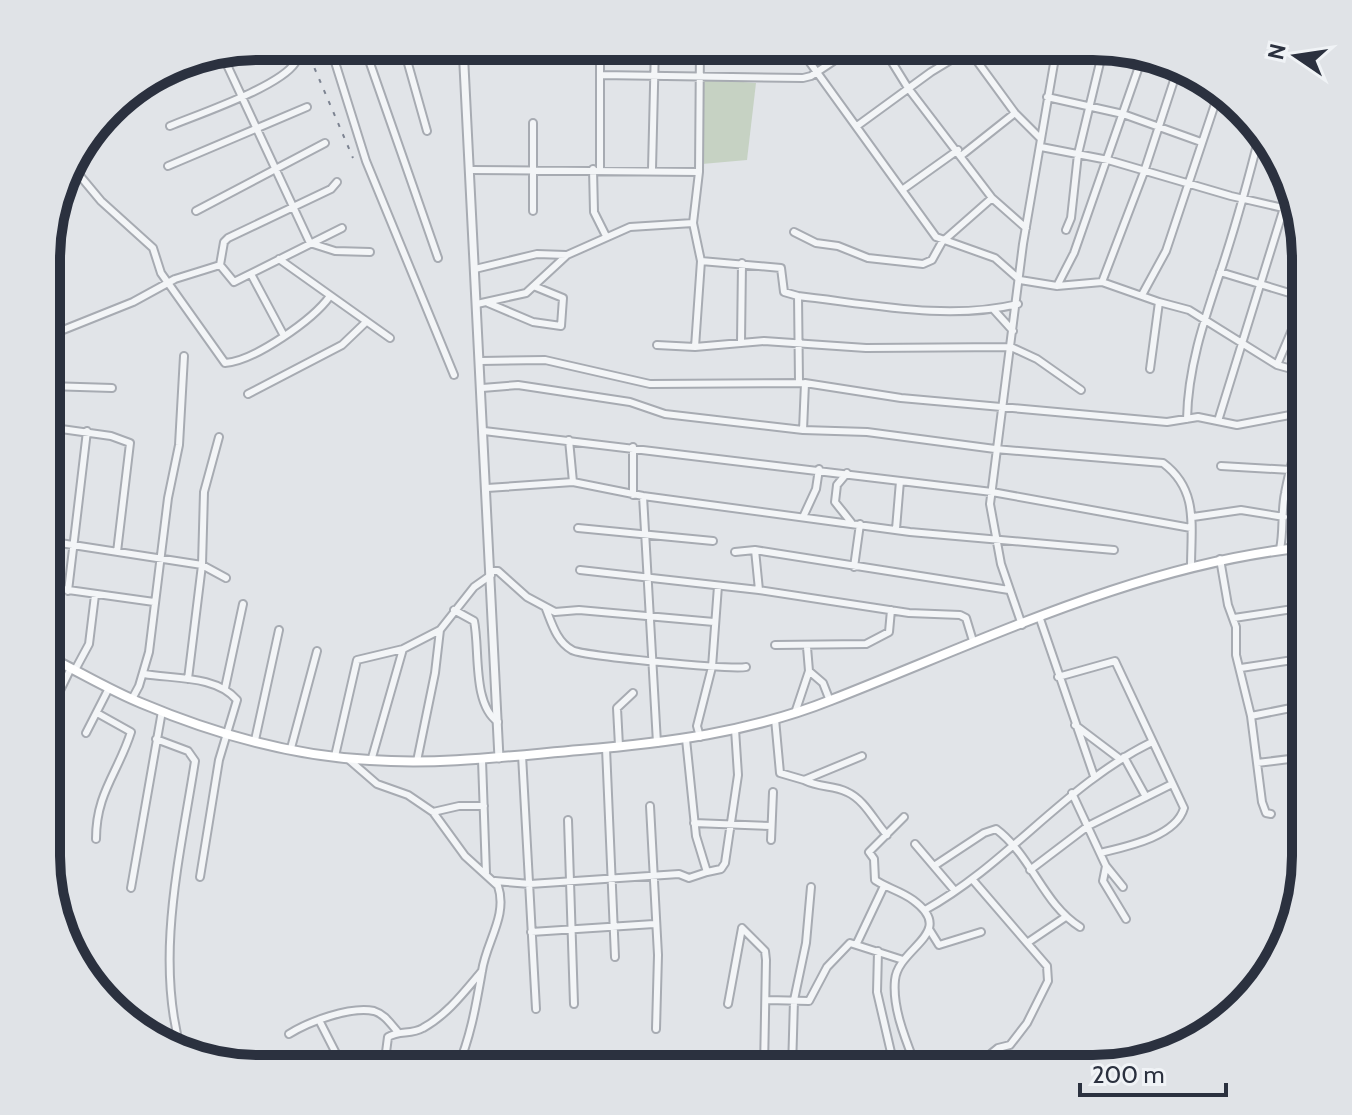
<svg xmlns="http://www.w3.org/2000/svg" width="1352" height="1115" font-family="Cabin,sans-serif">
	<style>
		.green { fill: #c6d2c3 }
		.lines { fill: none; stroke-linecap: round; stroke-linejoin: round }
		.minor-casing { stroke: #a7abb2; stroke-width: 10 }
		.tertiary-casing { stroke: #a7abb2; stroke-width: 11 }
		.secondary-casing { stroke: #a7abb2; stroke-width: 12 }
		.minor { stroke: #f3f5f7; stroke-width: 6 }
		.tertiary { stroke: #f3f5f7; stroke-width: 7 }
		.secondary { stroke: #fff; stroke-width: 8 }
		.rail { stroke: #7c8391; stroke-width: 2; stroke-dasharray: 4 8; stroke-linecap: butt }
		.rim { fill: none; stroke: #2b313f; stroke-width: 10 }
	</style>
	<rect width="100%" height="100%" fill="#e1e4e8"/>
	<path class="green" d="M704 79 756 83 747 160 702 164Z"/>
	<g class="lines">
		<g class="minor-casing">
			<path id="minor" d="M330 46 366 161 454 375
				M364 46 438 258
				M403 46 427 131
				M798 46 936 237 995 258 1020 280 1057 286 1102 282 1144 172 1179 65
				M882 46 908 88 992 198 1026 228
				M966 46 1015 113 1041 139
				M1029 46 1039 59 1054 60
				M221 52 310 243 335 251 370 252
				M600 75 803 78 811 76 856 46
				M135 89 164 84 236 50
				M1047 97 1123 114 1201 142
				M170 126C199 114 279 87 295 63L291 46
				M857 126 931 72 974 46
				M1041 147 1108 160 1231 196 1296 211
				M962 155 1015 113
				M168 166 307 107
				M600 168V46
				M593 169 594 212 606 236
				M652 169 655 46
				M471 170 699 172
				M81 177 101 201 153 248 161 273 225 363C254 361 313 320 330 296
				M902 190 958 150
				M196 211 325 143
				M533 211V123
				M1066 230 1071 218 1078 154 1104 46
				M794 232 816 243 838 246 868 258 923 264 932 260 942 242 992 198
				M279 259 390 338
				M701 261 781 268 784 292 798 296C869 304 948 321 1018 304
				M220 265 234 282 342 228
				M475 269 537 254 566 255
				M1220 272 1306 298
				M251 274 283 334
				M1102 282 1159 302 1150 369
				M1057 286 1074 253 1143 55
				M1142 295 1166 251 1219 92
				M798 296 799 382
				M1159 302 1189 310 1277 365 1306 373
				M488 303 533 322 561 326 563 298 536 287
				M477 304 526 293 567 255 630 227 693 223
				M994 310 1013 331
				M48 336 133 302 175 279 220 265 224 242 228 238 331 189 337 182
				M741 342 742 263
				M657 345 695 347 764 341 866 348 1011 347 1037 359 1081 390
				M695 347 701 261 693 223 699 172 700 46
				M481 361 545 360 650 384 805 383 901 398 1167 422 1198 417 1237 425 1306 412
				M1277 365 1306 297
				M48 386 112 388
				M482 388 518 385 630 402 665 414 803 430 867 432 995 449 1163 463C1199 490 1191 526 1191 567
				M248 394 342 345 365 323
				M1187 419C1188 364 1206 315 1223 264 1237 221 1249 177 1260 133
				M1218 421 1291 185
				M47 427 111 436 130 443 117 552
				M803 430 805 383
				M484 431 992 492 1191 528
				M569 440 573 482
				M633 447V495
				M1221 466 1291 470
				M847 473 837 485 835 502 851 522
				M487 488 573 482 643 496 910 532 1114 550
				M643 496 657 743
				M804 515 816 489 819 469
				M1193 517 1241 510 1284 517
				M578 528 713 541
				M896 529 900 481
				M47 541 202 565 226 578
				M1280 549C1284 530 1281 512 1285 493 1290 466 1298 439 1305 412
				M755 550 759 590
				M735 552 755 550 1009 590
				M1220 559 1228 605 1236 627V655L1251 716 1262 802 1266 813 1271 814
				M854 567 860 524
				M580 570 759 590 909 613 960 615 966 618 973 641
				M491 571H498L527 597 555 612 579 610 714 622
				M47 587 154 602
				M68 591 87 431
				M546 609C552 624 557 642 572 650 581 656 733 670 746 667
				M454 610 474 621C480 649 472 704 498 722
				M1234 618 1306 607
				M1040 619 1094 776
				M1022 625 1001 564 990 504 1023 244 1057 46
				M775 645 866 644 889 632 891 610
				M1241 668 1306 658
				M75 670 89 644 95 595
				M809 671 823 683 830 701
				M144 674C173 679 216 675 237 700L219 760 200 877
				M1058 677 1115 661 1184 808C1176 837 1125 847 1100 853
				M188 679 202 565 204 492 219 437
				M225 688 243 604
				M132 699 139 686 149 652 168 498 179 445 184 356
				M795 713 809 671 807 647
				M1251 716 1306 705
				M47 717 71 668
				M775 719 780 773 804 780 862 756
				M1075 725 1120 759
				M86 733 109 688
				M700 737 697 726 712 667 718 586
				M156 739 188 751 195 761C180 857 154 959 182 1054
				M686 739 696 836 707 872 721 869 725 863 738 775 735 729
				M255 740 279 630
				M619 746 617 708 633 693
				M291 748 317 651
				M606 748 615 957
				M522 755 536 1009
				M335 756 357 660 403 649 440 630 474 587 491 575
				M1124 757 1146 797
				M347 758 377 784 408 795 433 812 465 856 498 886C508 916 486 942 482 971 476 1005 471 1036 457 1069
				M482 760 486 873
				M371 761 403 649
				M417 761 435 673 440 630
				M1257 763 1306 757
				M804 780C820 788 833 785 847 792 865 800 874 821 887 835
				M1072 793 1106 866 1123 887
				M650 806 658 955 656 1029
				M433 812 459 806H484
				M904 817 869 852 874 859 875 880C887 888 901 891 913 900 958 933 898 947 895 980 892 1009 907 1043 917 1069
				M568 820 574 1004
				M694 823 771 826
				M96 839C96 793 118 773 131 732L97 713
				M771 840 773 792
				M915 844 955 891
				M934 866 984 833 996 829C1032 856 1043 904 1080 927
				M1106 866 1103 881 1126 919
				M1030 870 1088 826 1170 785
				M972 879 1047 966 1048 981 1027 1023 1010 1045 998 1048 972 1069
				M495 881 530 884 679 874 689 878 707 872
				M131 888 162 711
				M925 910C1008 864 1066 784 1152 742
				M742 928 765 951 766 960 764 1069
				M929 929 939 945 981 932
				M531 932 654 924
				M857 943 884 886
				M1027 943 1064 918
				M878 951 877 992 893 1061
				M767 1000 809 1001 827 967 850 943 903 960
				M728 1004 742 928
				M320 1022 344 1069
				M289 1034C308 1022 350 1006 374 1011 384 1014 390 1023 397 1031
				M399 1069 385 1060 388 1037C399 1030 411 1035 423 1028 447 1015 465 991 482 971
				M792 1069 794 1000 806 943 811 887"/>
		</g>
		<g class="tertiary-casing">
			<path id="tertiary" d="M463 46 499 758"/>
		</g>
		<g class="secondary-casing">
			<path id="secondary" d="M47 656C78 671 109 690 141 703 212 733 293 756 370 760 441 765 510 756 580 750 666 743 751 732 831 700 985 640 1139 564 1306 547"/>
		</g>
		<use href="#minor" class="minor"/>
		<use href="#tertiary" class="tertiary"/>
		<use href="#secondary" class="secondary"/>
		<path class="rail" d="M305 46 353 158"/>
	</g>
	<path d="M0 0H1352V1115H0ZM259 60H1093A199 199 0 0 1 1292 259V856A199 199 0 0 1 1093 1055H259A199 199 0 0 1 60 856V259A199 199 0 0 1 259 60Z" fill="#e0e3e7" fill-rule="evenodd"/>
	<path class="rim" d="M259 60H1093A199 199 0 0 1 1292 259V856A199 199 0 0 1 1093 1055H259A199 199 0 0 1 60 856V259A199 199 0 0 1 259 60Z"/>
	<g transform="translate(1296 56) rotate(283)" stroke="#f0f3f6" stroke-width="6" paint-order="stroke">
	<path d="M0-6L14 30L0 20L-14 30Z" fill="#2b313f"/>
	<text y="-12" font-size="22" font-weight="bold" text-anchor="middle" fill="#2b313f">N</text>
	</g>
	<path d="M1080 1083v12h146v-12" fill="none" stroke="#2b313f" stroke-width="4"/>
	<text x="1092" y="1083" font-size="24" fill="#2b313f" stroke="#f0f3f6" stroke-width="6" paint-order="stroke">200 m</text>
</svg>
